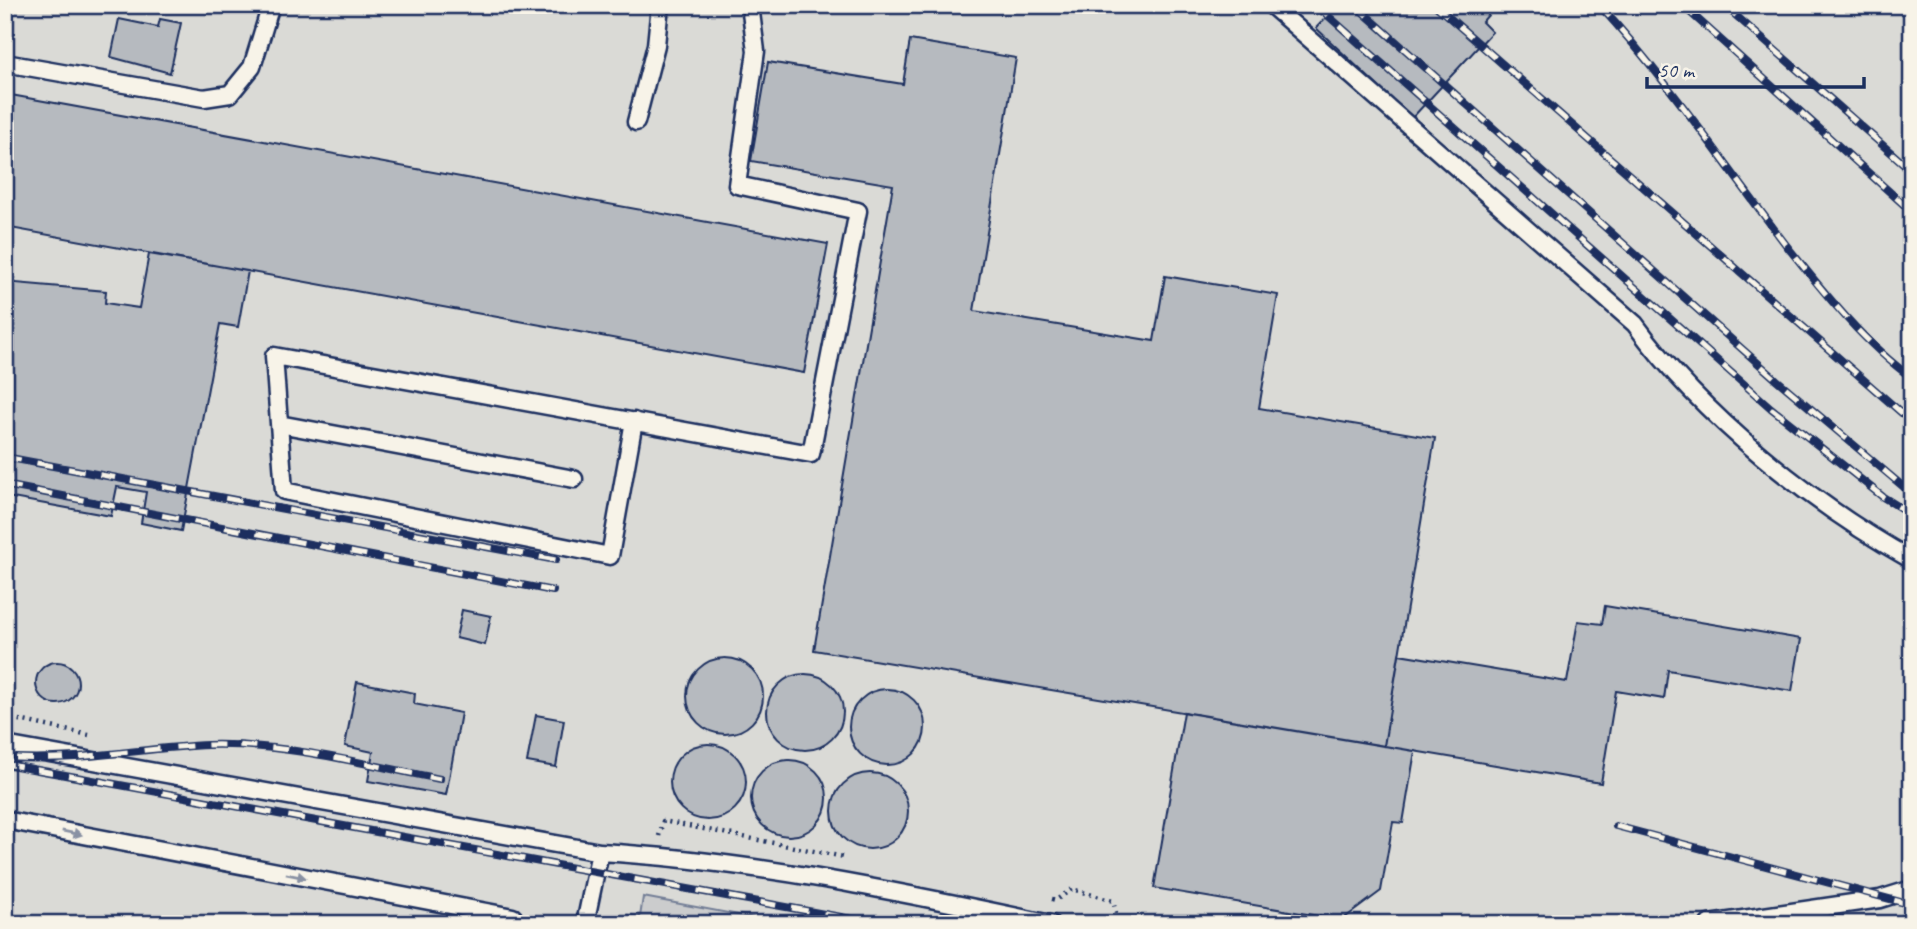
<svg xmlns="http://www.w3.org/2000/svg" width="1917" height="929" font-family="Caveat,sans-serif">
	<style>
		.built { fill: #dadad6 }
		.green { fill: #cbcccd; stroke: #737e96; stroke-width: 2 }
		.building { fill: #b6babf; stroke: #1b2f5e; stroke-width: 2 }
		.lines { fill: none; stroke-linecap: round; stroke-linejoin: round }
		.service-casing { stroke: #1b2f5e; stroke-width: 21 }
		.path { stroke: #1b2f5e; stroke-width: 4.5; stroke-dasharray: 2 5; stroke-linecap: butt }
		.service { stroke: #f7f3e8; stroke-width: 16 }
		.rail-casing { stroke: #1b2f5e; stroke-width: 8 }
		.rail { stroke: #f7f3e8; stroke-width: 5; stroke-dasharray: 16; stroke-linecap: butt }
		.oneway { fill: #8991a3 }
	</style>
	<rect width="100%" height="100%" fill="#eae7e0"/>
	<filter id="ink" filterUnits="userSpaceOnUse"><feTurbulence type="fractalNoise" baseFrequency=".0143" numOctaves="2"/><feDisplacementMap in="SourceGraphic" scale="14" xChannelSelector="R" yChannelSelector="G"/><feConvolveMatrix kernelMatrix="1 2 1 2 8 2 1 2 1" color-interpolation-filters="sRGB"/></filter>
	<g filter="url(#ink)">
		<path class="built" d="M5 5H1912V73L1909 80 1912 88V924H5Z"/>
		<path class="green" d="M643 897 787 924H626L628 915 640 917Z"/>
		<path class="building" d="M1333 5H1497L1482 22 1492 32 1412 118 1316 28 1335 8Z
			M119 19 158 27 160 19 181 23 170 73 111 57Z
			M910 40 1016 58 974 311 1154 341 1165 276 1278 295 1259 408 1435 438 1384 746 814 650 893 185 751 161 768 62 903 84Z
			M11 95 828 244 804 373 5 227V128Z
			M149 254 248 271 238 327 220 324 181 531 141 523 146 492 117 487 111 516 7 497 12 468 5 467V282L106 291 105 303 139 308Z
			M1605 606 1801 639 1792 691 1668 670 1664 699 1616 691 1601 783 1384 746 1399 654 1567 682 1578 621 1602 624Z
			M462 610 491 616 485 645 456 638Z
			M687 696a38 38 0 1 1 76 0a38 38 0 1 1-76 0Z
			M36 683a21 21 0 1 1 42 0a21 21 0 1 1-42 0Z
			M767 712a38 38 0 1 1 76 0a38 38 0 1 1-76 0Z
			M357 682 415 693 414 704 461 713 446 795 368 781 373 752 345 746Z
			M849 727a38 38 0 1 1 76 0a38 38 0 1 1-76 0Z
			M1184 712 1415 751 1403 823 1393 822 1381 891 1342 920 1154 888Z
			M536 715 564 720 556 767 527 762Z
			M670 782a38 38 0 1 1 76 0a38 38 0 1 1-76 0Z
			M751 798a38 38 0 1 1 76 0a38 38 0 1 1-76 0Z
			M832 811a38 38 0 1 1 76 0a38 38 0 1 1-76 0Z"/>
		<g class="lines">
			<g class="service-casing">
				<path id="service" d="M1271 5 1635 324C1702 416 1813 505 1912 560
					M5 63 204 98 230 94 252 67 271 5
					M636 122 656 45 660 5
					M634 421 610 556 284 491 274 356 811 454 858 211 737 185 756 51 750 5
					M279 424 574 479
					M5 745 600 852 585 924
					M5 820 513 917 511 924
					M600 852C753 861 901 892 1051 924
					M1709 924 1880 899 1912 889"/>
			</g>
			<path class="path" d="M5 717 89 735
				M659 836 663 821 844 857
				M1052 899 1056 900 1072 889 1113 901 1119 924"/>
			<use href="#service" class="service"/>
			<g class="rail-casing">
				<path id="rail" d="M1316 5 1771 408 1883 497 1912 515
					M1355 5 1777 380 1912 494
					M1435 5 1912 422
					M1599 5C1669 81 1727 168 1790 250 1826 295 1865 344 1912 378
					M1682 5 1912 212
					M1724 5 1912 171
					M5 457 556 560
					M5 485 553 591
					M16 758C81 761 143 748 208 745 286 743 364 764 440 779
					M5 764 879 924
					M1616 826 1912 905"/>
			</g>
			<use href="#rail" class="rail"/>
		</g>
		<defs><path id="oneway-solid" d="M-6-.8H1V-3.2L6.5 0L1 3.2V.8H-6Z" transform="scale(1.75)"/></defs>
		<g class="oneway">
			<use href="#oneway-solid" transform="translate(72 833) rotate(11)"/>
			<use href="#oneway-solid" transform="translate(296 876) rotate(11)"/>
		</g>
	</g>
	<rect width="1917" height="929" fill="none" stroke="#f7f3e8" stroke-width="28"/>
	<rect x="14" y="14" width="1889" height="901" fill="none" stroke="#1b2f5e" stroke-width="2.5" filter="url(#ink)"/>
	<path d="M1647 77v10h217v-10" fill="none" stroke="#1b2f5e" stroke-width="3.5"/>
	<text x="1658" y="77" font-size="21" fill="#1b2f5e" stroke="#f7f3e8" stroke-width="5" paint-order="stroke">50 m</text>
</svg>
